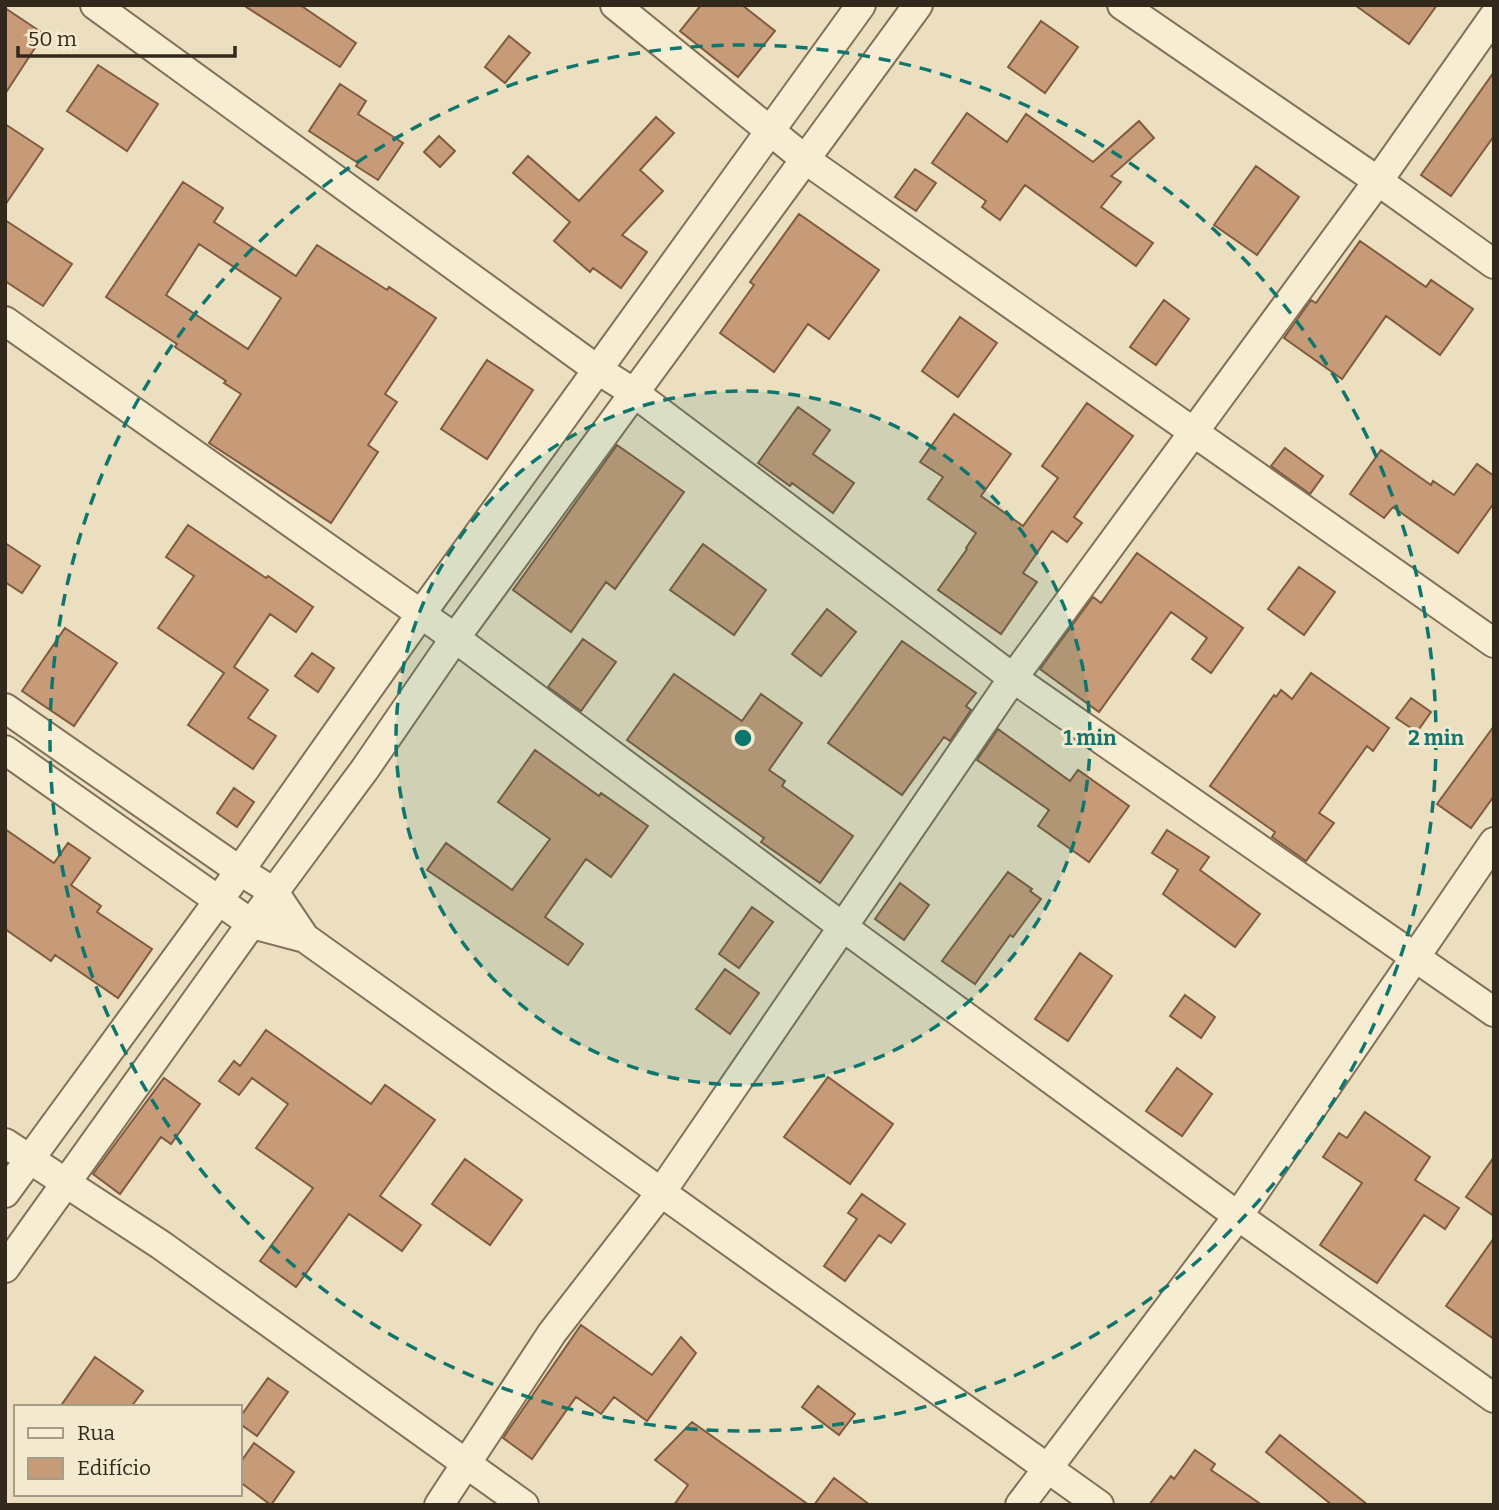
<svg xmlns="http://www.w3.org/2000/svg" width="1499" height="1510" font-family="Bitter,serif">
	<style>
		.building { fill: #c79b77; stroke: #805b40; stroke-width: 2; fill-rule: evenodd }
		.lines { fill: none; stroke-linecap: round; stroke-linejoin: round }
		.minor-casing { stroke: #837059; stroke-width: 32 }
		.minor { stroke: #f6edd2; stroke-width: 28 }
		.ring { fill: none; stroke: #0f766e; stroke-width: 3.5; stroke-dasharray: 12 9 }
		.centre { fill: #0f766e; stroke: #f3e9ce; stroke-width: 3.5 }
		.ring-label { font-size: 21px; text-anchor: middle; font-weight: bold; fill: #0f766e; stroke: #f3e9ce; stroke-width: 6; stroke-linejoin: round; paint-order: stroke }
	</style>
	<rect width="100%" height="100%" fill="#ebdfbf"/>
	<path class="building" d="M243 5H300L356 43 340 67Z
		M701 5H742L775 31 738 77 680 31Z
		M1355 5H1437L1409 44Z
		M5 8 44 34 5 94Z
		M1041 21 1078 47 1045 93 1008 67Z
		M509 36 530 53 505 83 485 67Z
		M98 65 158 104 127 151 67 111Z
		M1494 72V136L1451 196 1421 175Z
		M340 84 366 101 358 114 403 143 378 180 356 166 358 163 309 131Z
		M967 113 1007 142 1026 114 1093 162 1139 121 1154 138 1111 176 1121 182 1101 207 1153 243 1136 266 1025 185 1000 220 982 207 986 201 932 163Z
		M656 117 674 133 640 170 663 191 622 235 647 252 621 288 593 268 590 272 554 241 570 222 513 173 528 156 579 201Z
		M5 124 43 149 5 205Z
		M439 136 455 151 440 167 424 152Z
		M1256 166 1299 197 1257 255 1214 225Z
		M915 169 936 183 916 211 895 197Z
		M183 182 223 208 214 222 296 276 317 245 387 290 389 287 436 318 385 394 397 402 368 445 378 452 331 523 209 443 241 394 224 383 226 381 175 347 177 344 106 297ZM199 244 281 298 248 349 166 295Z
		M799 214 879 270 829 339 808 324 774 372 720 333 754 285 750 282Z
		M5 220 72 264 43 306 5 281Z
		M1360 241 1426 287 1431 280 1473 309 1440 355 1386 316 1342 379 1284 338 1311 300 1316 303Z
		M1164 300 1189 319 1156 365 1130 347Z
		M960 317 997 343 958 397 922 371Z
		M487 360 533 390 487 459 441 429Z
		M1087 403 1133 436 1074 517 1082 523 1067 542 1052 531 1023 573 1037 582 1001 634 938 590 967 549 966 548 976 533 928 499 943 477 920 462 954 414 1011 454 981 496 1023 526 1058 478 1042 466Z
		M798 407 830 430 813 454 854 483 833 513 792 483 790 486 758 463Z
		M617 445 684 492 615 589 606 582 571 632 513 590Z
		M1285 448 1323 476 1310 494 1271 466Z
		M1381 450 1431 485 1433 481 1454 495 1477 464 1494 476V503L1458 553 1393 507 1384 518 1350 494Z
		M188 525 266 578 268 576 313 607 296 632 270 614 234 667 268 690 248 718 276 736 253 769 188 725 224 673 158 628 194 576 166 557Z
		M5 543 40 566 22 593 5 582Z
		M703 544 766 590 734 635 670 590Z
		M1137 553 1243 628 1211 673 1192 659 1207 638 1171 612 1099 712 1040 669 1093 597 1101 603Z
		M1299 567 1335 592 1304 635 1268 609Z
		M827 609 856 632 821 676 792 654Z
		M65 628 117 663 74 726 22 691Z
		M583 639 616 662 581 711 548 687Z
		M902 641 976 693 966 706 971 710 950 741 944 737 902 795 828 743Z
		M312 653 334 668 318 692 295 676Z
		M1311 673 1389 728 1373 751 1367 746 1319 813 1334 823 1306 861 1272 837 1275 832 1210 786 1274 695 1276 697 1281 690 1292 699Z
		M674 674 742 721 761 694 802 723 769 770 785 781 782 786 853 836 820 883 761 842 764 838 627 740Z
		M1411 698 1431 712 1417 732 1396 718Z
		M1494 726V796L1471 828 1437 804Z
		M998 729 1070 781 1078 770 1129 806 1089 862 1038 826 1049 810 977 760Z
		M535 750 599 796 601 793 648 826 611 877 586 859 545 917 583 944 568 965 427 870 446 843 512 890 550 839 498 802Z
		M234 788 254 802 237 827 217 813Z
		M5 829 54 863 68 843 90 858 71 885 101 906 97 912 152 949 118 998 55 955 51 961 5 929Z
		M1167 830 1209 857 1200 870 1260 914 1235 947 1163 894 1178 870 1152 853Z
		M1008 872 1032 889 1030 891 1041 899 1013 937 1010 935 975 984 942 961Z
		M900 883 929 905 904 940 875 919Z
		M752 907 773 922 739 968 719 954Z
		M1080 953 1112 976 1068 1041 1035 1019Z
		M725 969 759 993 730 1034 696 1009Z
		M1185 995 1215 1017 1201 1038 1170 1016Z
		M266 1030 371 1104 385 1085 435 1120 380 1196 421 1225 402 1251 349 1214 296 1287 260 1261 313 1188 256 1148 288 1104 252 1078 239 1095 219 1081 234 1061 240 1066Z
		M1177 1068 1212 1094 1182 1136 1146 1111Z
		M828 1077 893 1124 850 1184 784 1137Z
		M164 1078 200 1104 171 1144 161 1137 120 1194 93 1174Z
		M1365 1112 1430 1157 1415 1180 1459 1208 1445 1229 1424 1215 1377 1283 1320 1245 1362 1183 1323 1157 1339 1133 1347 1138Z
		M1494 1157V1216L1466 1197Z
		M465 1159 522 1200 490 1245 432 1204Z
		M862 1194 905 1224 891 1243 879 1235 845 1281 824 1266 857 1219 848 1213Z
		M1494 1238V1339L1446 1306Z
		M581 1325 652 1375 681 1337 696 1353 647 1421 614 1397 601 1414 576 1397 532 1459 503 1438Z
		M95 1357 143 1391 131 1407H60Z
		M268 1378 288 1392 257 1436 240 1424V1417Z
		M818 1386 855 1414 839 1435 802 1407Z
		M692 1422 809 1505H674L688 1485 655 1460Z
		M1280 1435 1368 1505H1332L1266 1452Z
		M254 1443 294 1472 271 1505 240 1482V1463Z
		M1195 1450 1215 1464 1211 1470 1262 1505H1149L1171 1476 1174 1479Z
		M834 1478 870 1505H814Z"/>
	<g class="lines">
		<g class="minor-casing">
			<path id="minor" d="M95 5 598 370 633 392 1013 678 1494 1012
				M615 5 806 160 1494 643
				M1122 5 1378 181 1494 264
				M5 321 455 638 843 927 1238 1216 1494 1398
				M5 708 240 871 274 892 305 938 1099 1505
				M5 750 252 924 305 938
				M5 1143 161 1245 524 1505
				M5 1193 219 900 421 614 861 5
				M5 1268 274 892 365 769 455 638 918 5
				M439 1505 552 1333 662 1191 1013 678 1378 181 1494 16
				M1020 1505 1238 1216 1494 842"/>
		</g>
		<use href="#minor" class="minor"/>
	</g>
	<circle cx="743" cy="738" r="347" fill="#0f766e" fill-opacity=".12"/>
	<g class="ring">
		<circle cx="743" cy="738" r="347"/>
		<circle cx="743" cy="738" r="693"/>
	</g>
	<circle cx="743" cy="738" r="10" class="centre"/>
	<g class="ring-label">
		<text x="1090" y="745">1 min</text>
		<text x="1436" y="745">2 min</text>
	</g>
	<rect width="1499" height="1510" fill="none" stroke="#33281c" stroke-width="14"/>
	<rect x="14" y="1405" width="228" height="91" fill="#f3e9ce" stroke="#a69c87" stroke-width="2"/>
	<rect x="28" y="1428" width="35" height="10" fill="#f6edd2" stroke="#a69c87" stroke-width="2"/>
	<text x="77" y="1440" font-size="21" fill="#33281c">Rua</text>
	<rect x="28" y="1458" width="35" height="21" fill="#c79b77" stroke="#a69c87" stroke-width="2"/>
	<text x="77" y="1475" font-size="21" fill="#33281c">Edifício</text>
	<path d="M18 46v10h217v-10" fill="none" stroke="#33281c" stroke-width="3.5"/>
	<text x="28" y="46" font-size="21" fill="#33281c" stroke="#f3e9ce" stroke-width="5" paint-order="stroke">50 m</text>
</svg>
